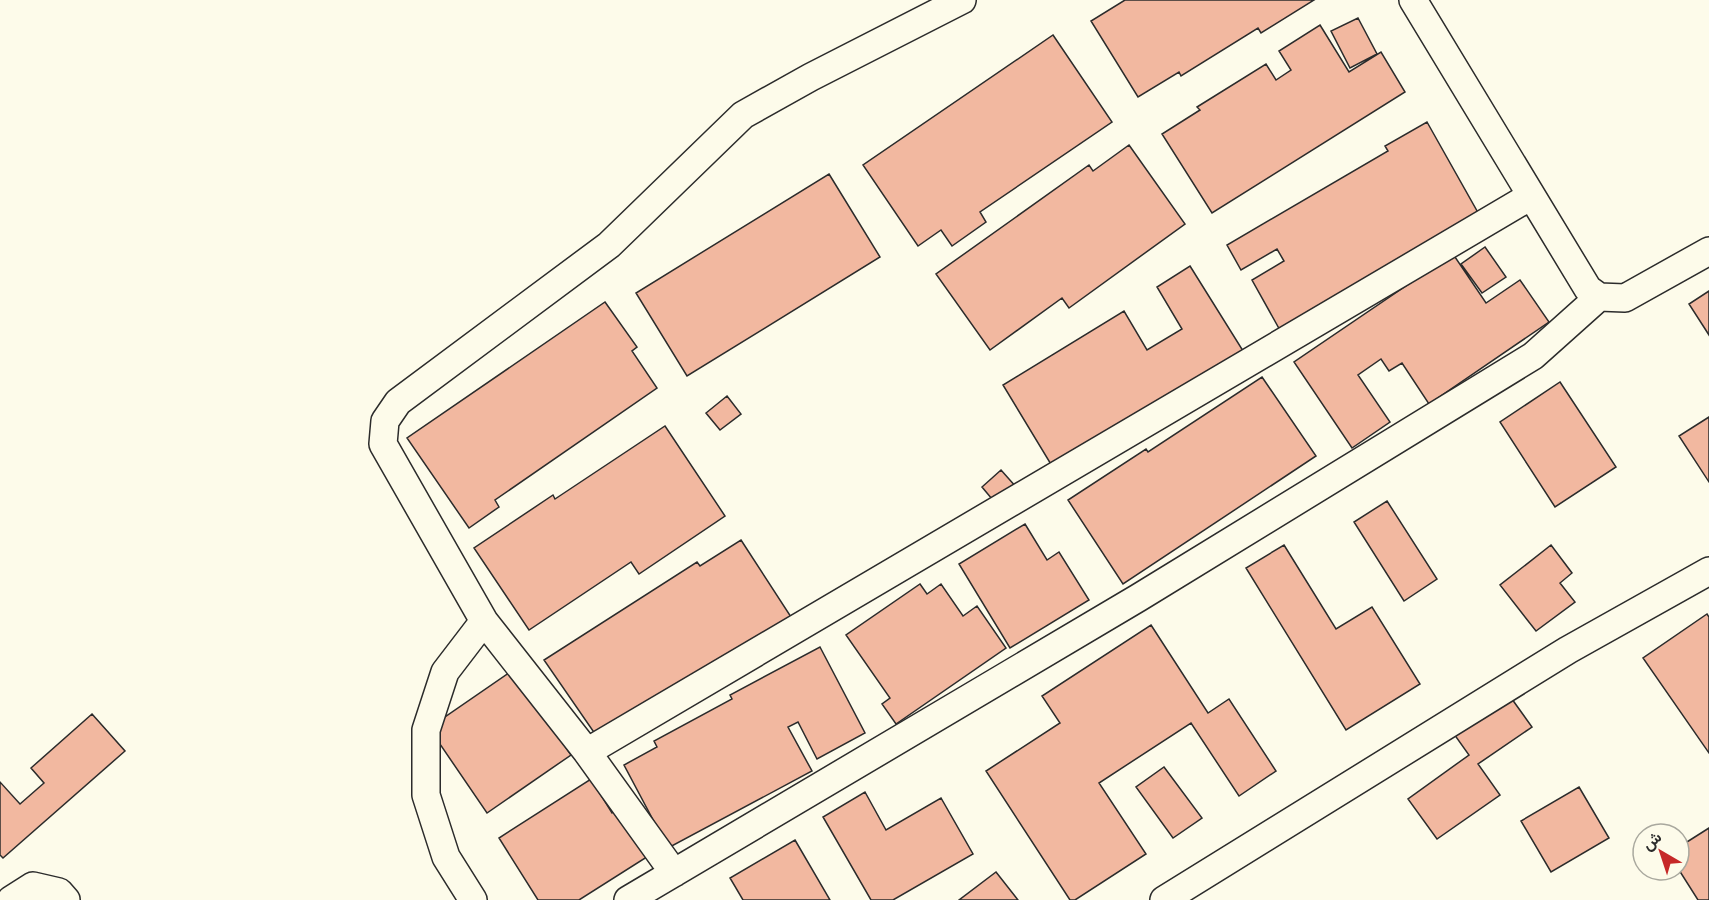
<svg xmlns="http://www.w3.org/2000/svg" width="1709" height="900" font-family="Signika,Vazirmatn,sans-serif">
	<style>
		.building { fill: #f2b8a0; stroke: #2b2b2b; stroke-width: 1.5 }
		.lines { fill: none; stroke-linecap: round; stroke-linejoin: round }
		.minor-casing { stroke: #2b2b2b; stroke-width: 30 }
		.minor { stroke: #fdfbea; stroke-width: 27 }
	</style>
	<rect width="100%" height="100%" fill="#fdfbea"/>
	<path class="building" d="M1125 0H1314L1261 33 1258 28 1181 76 1179 72 1138 97 1091 21Z
		M1358 18 1377 54 1350 68 1331 31Z
		M1320 25 1349 72 1381 52 1405 92 1212 213 1162 134 1200 110 1197 107 1266 64 1276 80 1291 70 1279 51Z
		M1053 35 1112 122 980 212 986 222 952 246 941 230 918 246 863 165Z
		M1427 122 1481 218 1281 332 1252 280 1284 261 1277 249 1241 270 1227 245 1388 151 1385 146Z
		M1129 145 1185 224 1069 308 1062 298 990 350 936 274 1089 165 1093 171Z
		M829 174 880 257 687 376 636 293Z
		M1485 247 1506 277 1482 293 1461 264Z
		M1453 254 1486 303 1520 280 1549 322 1429 404 1402 363 1389 371 1381 359 1358 375 1390 422 1352 448 1294 362Z
		M1190 266 1245 354 1055 471 1003 385 1124 311 1147 350 1182 329 1157 287Z
		M1709 291V335L1689 304Z
		M605 302 637 347 632 351 657 388 495 500 499 507 469 528 407 438Z
		M1262 377 1316 456 1123 584 1068 500 1146 449 1148 452Z
		M1560 382 1616 467 1555 507 1500 422Z
		M727 396 741 414 720 430 706 413Z
		M1709 417V482L1679 436Z
		M665 426 725 516 639 574 631 562 529 630 474 548 553 495 555 499Z
		M1001 470 1017 488 997 505 982 487Z
		M1387 501 1437 579 1404 601 1354 522Z
		M1025 524 1047 560 1059 552 1089 600 1010 648 959 564Z
		M741 540 793 620 602 744 544 660 697 562 700 566Z
		M1284 545 1336 629 1372 607 1420 684 1346 730 1246 568Z
		M1551 545 1572 573 1560 583 1575 602 1536 631 1500 585Z
		M920 584 927 594 941 584 963 616 977 606 1006 648 896 724 882 704 890 698 846 635Z
		M1707 614 1709 617V753L1643 658Z
		M1151 625 1208 713 1229 699 1276 771 1239 796 1191 723 1099 783 1146 854 1075 900H1070L986 771 1060 723 1042 696Z
		M820 647 865 733 817 759 798 722 788 727 812 771 668 848 624 765 657 747 654 741 732 699 730 695Z
		M513 670 571 755 487 813 429 728Z
		M1499 681 1532 727 1478 764 1500 795 1437 839 1408 799 1469 755 1444 720Z
		M92 714 125 751 3 858 0 855V782L20 804 44 783 31 768Z
		M1164 767 1202 818 1173 838 1136 787Z
		M591 779 612 813 620 807 650 855 579 900H538L499 838Z
		M1579 787 1609 838 1551 872 1521 821Z
		M865 792 886 830 941 798 973 854 893 900H871L823 817Z
		M1709 828V900H1698L1679 870V847Z
		M795 840 830 900H743L730 878Z
		M996 872 1018 900H959Z"/>
	<g class="lines">
		<g class="minor-casing">
			<path id="minor" d="M1413 0 1588 289 1599 297 1625 298 1709 251
				M484 621 587 752 674 873
				M587 752 1531 196
				M11 900 33 886 59 892 66 900
				M473 900 446 857 426 795V730L445 672 484 621 383 444 385 421 398 402 609 245 743 115 811 77 962 0
				M628 900 1138 598 1533 356 1599 297
				M1164 900 1568 650 1709 571"/>
		</g>
		<use href="#minor" class="minor"/>
	</g>
	<g transform="translate(1661 852) rotate(321)"><circle r="28" fill="#fdfbea" stroke="#a9a89e" stroke-width="1.5"/>
	<path d="M0-4.5L10 22L0 15L-10 22Z" fill="#c62828"/>
	<text y="-9" font-size="16" font-weight="bold" text-anchor="middle" fill="#2b2b2b">ش</text>
	</g>
</svg>
